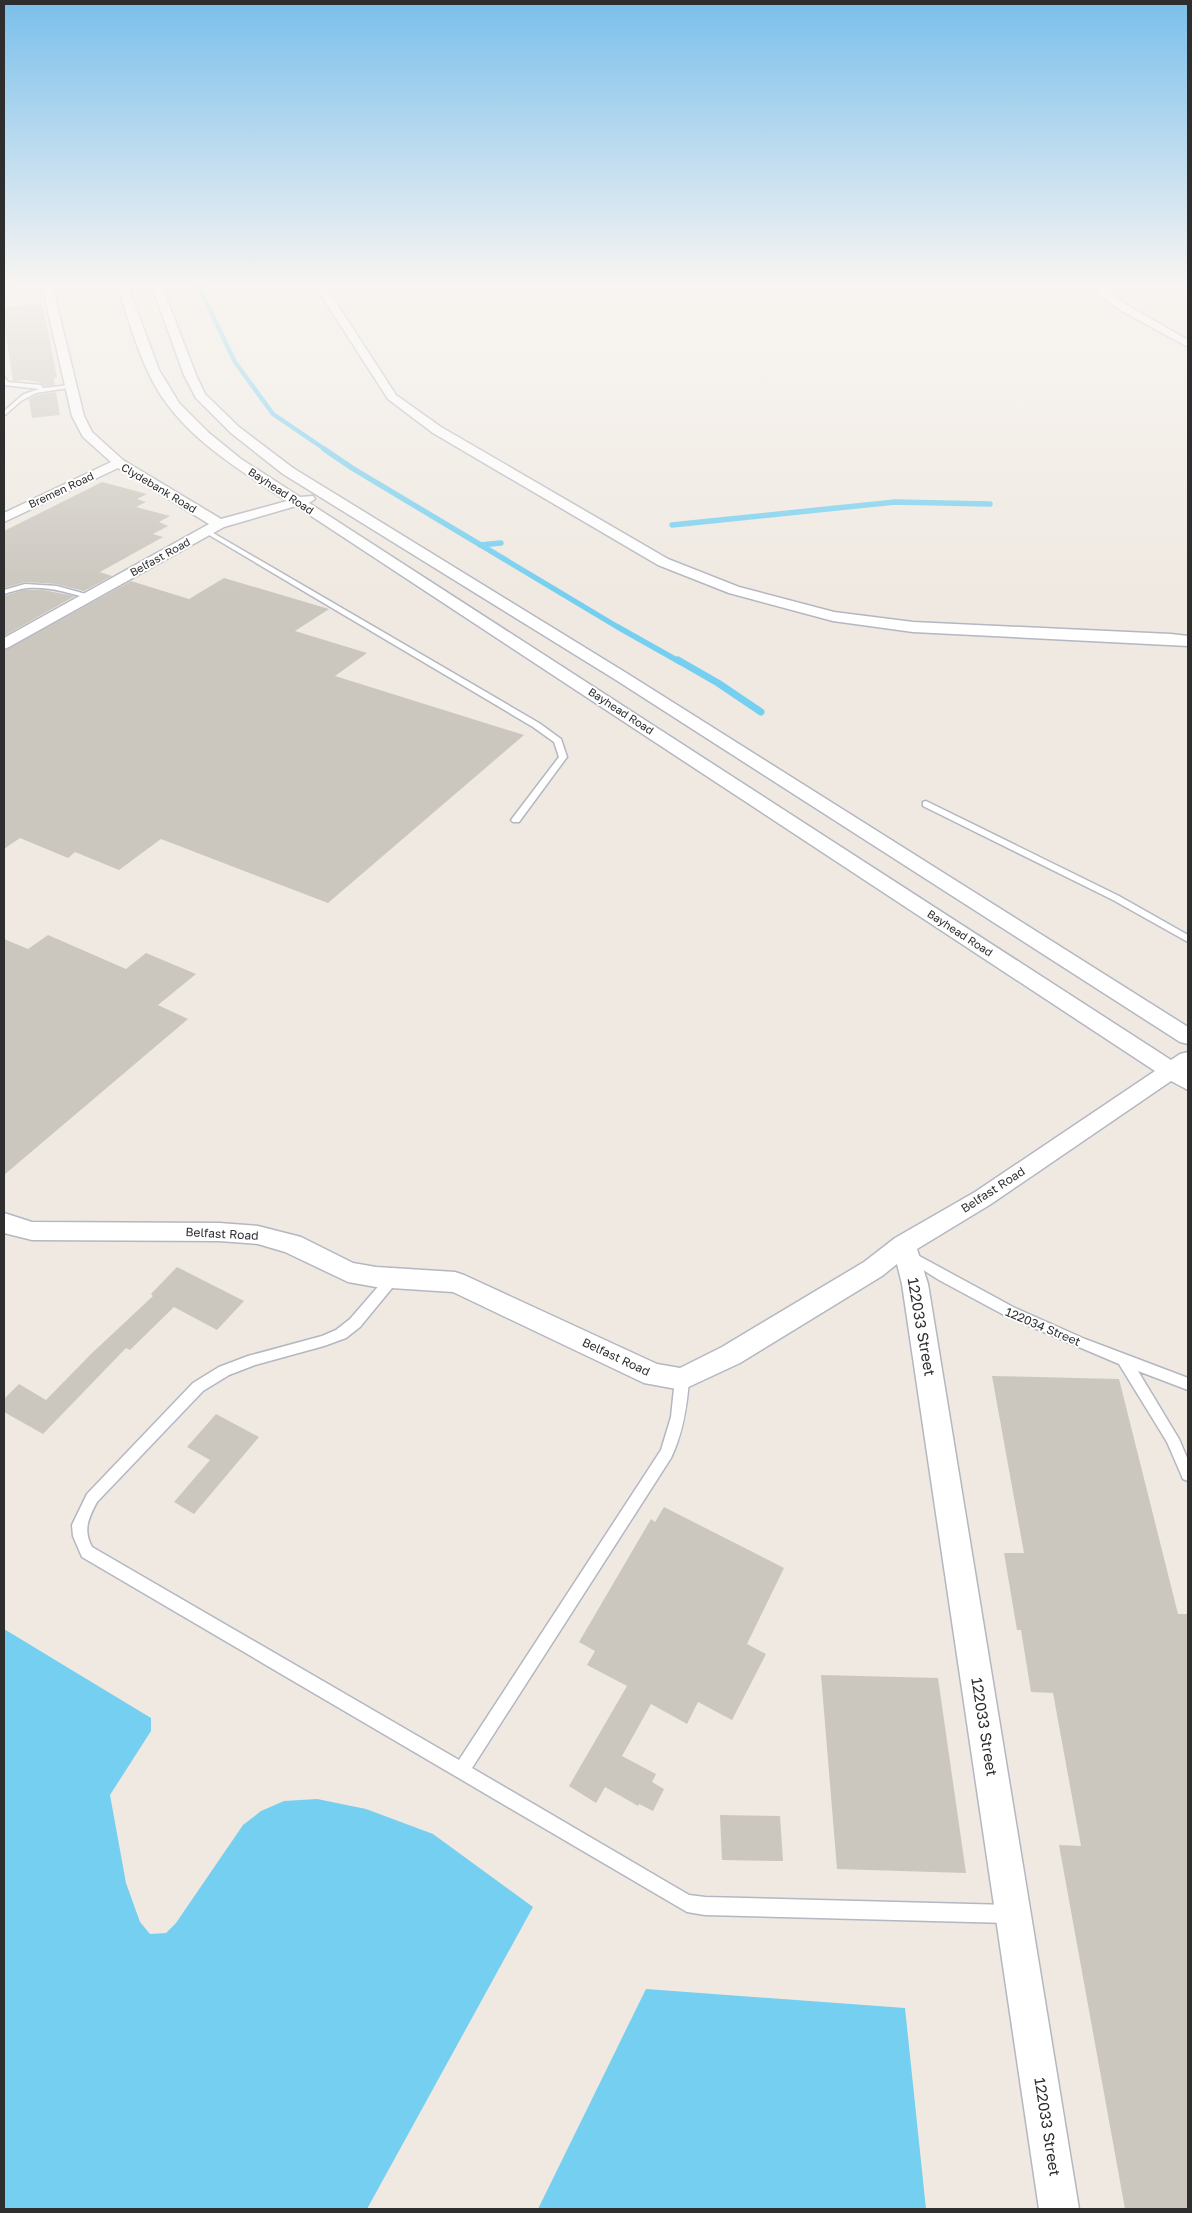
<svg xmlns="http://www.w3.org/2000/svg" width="1192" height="2213" font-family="'Golos Text',sans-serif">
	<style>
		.water { fill: #75cff0 }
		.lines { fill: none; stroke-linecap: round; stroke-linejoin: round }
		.stream-far2 { stroke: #75cff0; stroke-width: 4.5 }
		.stream-far1 { stroke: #75cff0; stroke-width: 5.5 }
		.stream { stroke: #75cff0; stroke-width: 7 }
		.building { fill: #cbc7bf }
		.lane-casing { stroke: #b4b7c1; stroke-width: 3 }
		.street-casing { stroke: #b4b7c1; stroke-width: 3 }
		.lane { fill: #fff; fill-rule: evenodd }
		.street { fill: #fff; fill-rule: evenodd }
		.labels { text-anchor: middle; stroke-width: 4; stroke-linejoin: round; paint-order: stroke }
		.far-street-label { font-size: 11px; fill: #2e2e2e; stroke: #fff }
		.street-label { font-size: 12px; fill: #2e2e2e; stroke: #fff }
		.near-street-label { font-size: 15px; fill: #2e2e2e; stroke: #fff }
	</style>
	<rect width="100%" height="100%" fill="#efe9e1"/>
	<path class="water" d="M4 1629 151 1718V1731L110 1795 126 1883 140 1922 150 1934 166 1933 176 1923 243 1825 261 1811 284 1801 317 1799 366 1809 433 1834 533 1907 367 2209H4Z
		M646 1989 905 2008 926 2209H538Z"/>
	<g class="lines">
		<path class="stream-far2" d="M196 281 235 362 273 414 326 450"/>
		<path class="stream-far1" d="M324 449 352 468 616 626 680 662
			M672 525 895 502 990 504
			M480 545 501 543"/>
		<path class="stream" d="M678 660 718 683 761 712"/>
	</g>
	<path class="building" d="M42 303 57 377 54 378 55 385 44 386 41 383 27 380 13 381 4 321V307Z
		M56 392 60 415 32 418 29 399 37 395Z
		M102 482 147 494 137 499 146 502 136 507 170 516 159 522 168 526 153 534 163 537 100 572 112 576 84 591 57 584 25 582 4 588V531Z
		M224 578 329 609 295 631 367 653 335 676 524 735 328 903 161 839 119 870 75 852 68 858 20 838 4 849V651L131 581 189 599Z
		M24 590H43L75 596 4 636V596Z
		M48 935 126 969 146 953 196 974 158 1005 188 1019 4 1175V939L28 949Z
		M177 1267 244 1301 217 1330 174 1307 130 1350 126 1348 43 1434 4 1412V1399L19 1384 46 1400 91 1354 153 1296 151 1294Z
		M992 1376 1119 1379 1178 1614H1188V2209H1125L1059 1845 1081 1846 1053 1693 1031 1692 1021 1630H1017L1004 1553H1024Z
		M216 1414 259 1437 194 1514 174 1502 210 1460 187 1447Z
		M664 1507 784 1568 747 1644 766 1654 732 1720 698 1702 687 1724 651 1704 622 1756 656 1774 652 1782 664 1789 653 1811 639 1804 638 1806 605 1787 596 1803 569 1786 627 1686 587 1665 595 1651 579 1642 651 1519 655 1522Z
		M821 1675 938 1678 966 1873 837 1869Z
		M720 1815 780 1816 783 1861 722 1860Z"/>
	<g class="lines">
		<g class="lane-casing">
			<path id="lane" d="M14 281H21L4 288V285Z
				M4 377 8 382 41 385 43 388 71 385 74 387 36 393 21 401 4 416V411L24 394 39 389 4 385Z
				M204 530H208L539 723 561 739 567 757 519 822H513L511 820 559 757 554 742 533 727 204 532Z
				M25 584 57 586 93 596 89 598C69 593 48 586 27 588 19 589 11 592 4 594V590Z
				M926 801 1119 896 1188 935V942L1113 900 923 806V802Z
				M910 1251 1015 1308 1085 1339 1188 1378V1390L1138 1371 1179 1439 1188 1460V1481L1183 1479 1167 1442 1119 1364 1006 1316 939 1280 906 1259 904 1256 906 1253Z
				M393 1273 397 1274 399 1278 397 1282 360 1327 346 1338 324 1346 255 1365 229 1375 203 1391 97 1502C88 1519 83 1530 92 1547L459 1760 661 1450 671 1417 675 1379 677 1375 682 1373 687 1375 689 1379C687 1407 683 1433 671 1458L472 1768 689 1895 705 1897 1009 1905 1015 1908 1018 1914 1015 1920 1009 1923 705 1915 687 1912 82 1557 73 1536 72 1525 87 1494 193 1383 219 1367 248 1356 322 1336 336 1330 350 1319 389 1274Z"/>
		</g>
		<g class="street-casing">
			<path id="street" d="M41 281H51L84 416 92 432 123 460 221 519 287 501C238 469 182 436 153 382 137 351 127 315 116 281H126L159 370 179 403 209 433 241 459 300 497 313 496 315 499 309 503 1171 1060 1180 1054 1188 1052V1069L1187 1071 1188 1072V1090L1171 1081 991 1204 917 1249 928 1284 1079 2209H1039L902 1284 897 1264 882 1276 740 1363 682 1390 644 1383 453 1292 376 1287 348 1282 285 1252 258 1244 219 1241 32 1240 4 1233V1213L32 1222 219 1223 258 1226 301 1237 353 1263 376 1267 455 1272 464 1275 657 1364 680 1368 722 1347 864 1262 895 1238 975 1192 1155 1071 296 506 224 527 9 647 4 649V638L209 524 118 468 4 522V513L111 462 83 437 72 416Z
				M150 281H160L196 375 205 394 239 427 293 468 628 674 1188 1027V1044L1180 1042 616 680 283 474 231 433 196 398 184 375Z
				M312 281H322L396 395 441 427 668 559 739 587 834 612 913 622 1171 634 1188 636V646L913 632 833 621 729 593 658 565 433 433 388 399Z
				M1082 281H1093L1127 305 1188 340V347L1120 310Z"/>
		</g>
		<use href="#lane" class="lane"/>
		<use href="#street" class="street"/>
	</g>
	<linearGradient id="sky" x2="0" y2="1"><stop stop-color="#7abfeb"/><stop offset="0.48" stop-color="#f8f5f2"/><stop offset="1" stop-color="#f8f5f2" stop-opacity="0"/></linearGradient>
	<rect width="1192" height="591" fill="url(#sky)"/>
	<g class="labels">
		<g class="far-street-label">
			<text transform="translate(159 488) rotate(31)" y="4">Clydebank Road</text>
			<text transform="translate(61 490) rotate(-25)" y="4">Bremen Road</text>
			<text transform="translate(281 491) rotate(33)" y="4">Bayhead Road</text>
			<text transform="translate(160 557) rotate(-29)" y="4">Belfast Road</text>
			<text transform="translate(621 711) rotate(33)" y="4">Bayhead Road</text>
			<text transform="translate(960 933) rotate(33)" y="4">Bayhead Road</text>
		</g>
		<g class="street-label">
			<text transform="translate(993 1190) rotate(-33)" y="4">Belfast Road</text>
			<text transform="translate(222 1234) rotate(3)" y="4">Belfast Road</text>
			<text transform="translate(1043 1327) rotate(23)" y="4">122034 Street</text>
			<text transform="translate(616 1357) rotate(25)" y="4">Belfast Road</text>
		</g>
		<g class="near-street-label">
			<text transform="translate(921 1327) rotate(80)" y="5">122033 Street</text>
			<text transform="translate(984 1727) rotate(81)" y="5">122033 Street</text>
			<text transform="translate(1047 2127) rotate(81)" y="5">122033 Street</text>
		</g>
	</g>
	<rect width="1192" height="2213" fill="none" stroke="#2e2e2e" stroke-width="10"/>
</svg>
